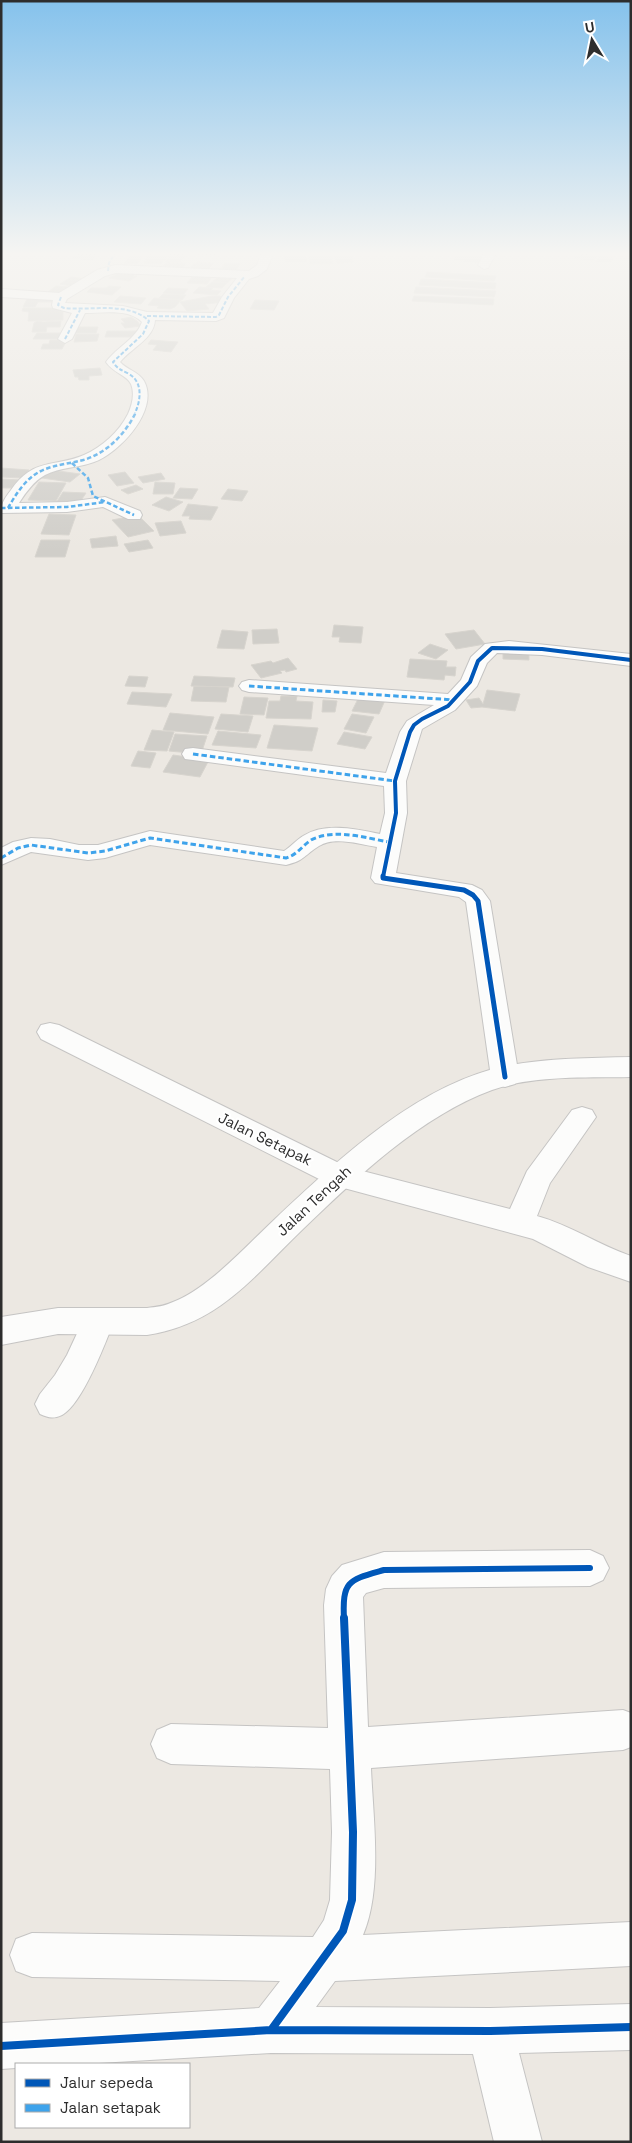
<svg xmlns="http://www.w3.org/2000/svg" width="632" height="2143" font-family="'Space Grotesk',sans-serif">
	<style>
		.building { fill: #d0cec9; stroke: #d7d4ce }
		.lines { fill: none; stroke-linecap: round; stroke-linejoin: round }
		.street-casing { stroke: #c5c4c3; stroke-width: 2 }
		.secondary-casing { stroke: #c5c4c3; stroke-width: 2 }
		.street { fill: #fcfcfb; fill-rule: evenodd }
		.secondary { fill: #fcfcfb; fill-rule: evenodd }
		.quiet-far2 { stroke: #3ea3eb; stroke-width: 2; stroke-dasharray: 4 2; stroke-linecap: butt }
		.quiet-far1 { stroke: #3ea3eb; stroke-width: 2.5; stroke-dasharray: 4.5 2.5; stroke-linecap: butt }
		.quiet { stroke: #3ea3eb; stroke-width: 3; stroke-dasharray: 5.5 3; stroke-linecap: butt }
		.cycleway-far3-casing { stroke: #fff; stroke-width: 6 }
		.cycleway-far2-casing { stroke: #fff; stroke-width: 8 }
		.cycleway-far1-casing { stroke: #fff; stroke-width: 9 }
		.cycleway-casing { stroke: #fff; stroke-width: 11 }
		.cycleway-far3 { stroke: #0057b8; stroke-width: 4 }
		.cycleway-far2 { stroke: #0057b8; stroke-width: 5 }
		.cycleway-far1 { stroke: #0057b8; stroke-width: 6 }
		.cycleway { stroke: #0057b8; stroke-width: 8 }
		.labels { text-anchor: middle; stroke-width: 4.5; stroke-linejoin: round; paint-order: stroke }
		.street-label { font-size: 15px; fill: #2d2d2d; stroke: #fff }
	</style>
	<rect width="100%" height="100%" fill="#ece8e2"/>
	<path class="building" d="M133 251H153L152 254H132Z
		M182 251H218L215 255 180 253Z
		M326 251H348L349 253 327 254Z
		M80 252 98 253 92 260 73 258Z
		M171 254H186L180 262 165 261Z
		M580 254 598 256 593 261 574 258Z
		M148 255 168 256 160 264 144 263Z
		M351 255 354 262 337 263 334 256Z
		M130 256 142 257 137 264 124 263Z
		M284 256H305L307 261 286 262Z
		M331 256 333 264H310L309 257Z
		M456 256 484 257 483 263 454 260Z
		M600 256 614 258 610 262 596 261Z
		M167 262 186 263 182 268 163 266Z
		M197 262 214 263 209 268 191 267Z
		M225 263 240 264 236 270 221 269Z
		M121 272 135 274 133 276H137L129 281 109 278Z
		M427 272 496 276 494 281 425 277Z
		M193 276 212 277 207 284 187 283Z
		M220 276 234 277 227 283 213 281Z
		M71 277 87 279 71 286 60 284Z
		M421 279 496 283 495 289 419 285Z
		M212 282 227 283 222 288 206 287Z
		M56 286 69 287 62 293 48 292Z
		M109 286 121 287 112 295 87 292 91 288H106Z
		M199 287 213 288 211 290 221 291 217 295 193 293Z
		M416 287 496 291 494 297 414 293Z
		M168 288 188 289 183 295 163 293Z
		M163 294 186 295 182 300 159 298Z
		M120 296 146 298 141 304 114 302Z
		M212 296H220L225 302 205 304 209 309 187 311 180 302Z
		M414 296 494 299 493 305 412 301Z
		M28 297 58 298 57 302H38L35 307H23Z
		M154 298 181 300 175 307 170 309 157 308 159 306 148 305Z
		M255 300 279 301 274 310 250 309Z
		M23 308H60L59 311H63V320L28 321 29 312 22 311Z
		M131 317 137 321 141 326 125 328 121 323H125L121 319Z
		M37 321 43 322 61 321 60 327H47L46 332H32L34 323Z
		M78 327H98L96 333H76Z
		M107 331H136L134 337H105Z
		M37 333H62L59 339H33Z
		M76 334H99L97 341 74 342Z
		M50 340H67L62 349H41L43 344H49Z
		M151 340 164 341 178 342 171 352 153 350 157 345 148 344Z
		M100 368 102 375 89 376V380H79L78 377H75L73 370Z
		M1 468 29 470 22 478 1 477Z
		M51 470 80 474 70 482 42 478Z
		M125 472 134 483 117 486 108 475Z
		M161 473 165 479 143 483 138 477Z
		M1 479 20 480 15 488H1Z
		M39 482 66 483 56 501 28 500Z
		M155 482 175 483 173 494H153Z
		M136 485 143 489 128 494 121 490Z
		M180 488 198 489 192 499 173 498Z
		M228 489 248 491 242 501 221 499Z
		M63 492 86 493 78 505 56 503Z
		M166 497 183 502 169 511 152 505Z
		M188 504 218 507 211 520 189 519 190 516H182Z
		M49 514 76 515 69 535 41 534Z
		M138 515 154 531 128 537 112 520Z
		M181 521 186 533 160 536 155 523Z
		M116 536 118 546 92 548 90 539Z
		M41 540H70L65 557H35Z
		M148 540 153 548 129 552 124 544Z
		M334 625 363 627 361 643 339 642 340 637H332Z
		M277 629 279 643 253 644 252 630Z
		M222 630 248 632 244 649 217 648Z
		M474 630 485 644 456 649 445 634Z
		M430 644 448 650 436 659 418 653Z
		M503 649 529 650V660L503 659Z
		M288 658 297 669 286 672 285 670 280 671 282 673 261 678 251 665 271 661 273 663Z
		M410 659 447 661 446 667H456L455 676 445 675 444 680 407 677Z
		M129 676 148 677 145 687 125 686Z
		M194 676 235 678 233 687 191 686Z
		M194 686 229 687 226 702 191 701Z
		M487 690 520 694 515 711 482 707 471 708 466 700 479 698 483 704Z
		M132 692 172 694 166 707 127 704Z
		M360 695 386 698 379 714 352 711Z
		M281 696H297L296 701 313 702 311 719 266 718 269 701H280Z
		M244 697 268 698 264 715 240 714Z
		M323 700 337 701 335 712H322Z
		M170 713 214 717 208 734 163 730Z
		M221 714 253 716 248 732 215 729Z
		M352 714 374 717 366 733 344 729Z
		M274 725 318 728 312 751 267 748Z
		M152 730 174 732 167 751 144 750Z
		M218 731 261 735 256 748 212 745Z
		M344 732 372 737 365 749 337 744Z
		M175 734 207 736 201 754 169 751Z
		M138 751 156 753 150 768 131 766Z
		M173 755 209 760 200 777 163 772Z"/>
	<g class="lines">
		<g class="street-casing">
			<path id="street" d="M262 251H274L267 269 258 276 249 279 234 298 224 318 216 321 155 320C154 339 131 348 120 362 127 370 138 371 144 381 160 410 119 453 94 462 78 468 60 467 45 475 34 481 26 492 19 503L67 502 105 497 140 511 142 515 140 519H128L103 507 67 512 1 513C1 503 5 498 11 490 34 457 53 468 84 455 102 447 119 432 128 414 132 405 135 394 131 384 127 375 113 373 106 362 117 347 136 339 142 322 129 308 102 313 85 313L72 339 65 343 58 339 72 313 53 308 52 305 53 300 1 297V289L59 293 97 270 115 265 249 271 257 265ZM116 273 237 278 222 297 213 313 147 312 123 306 65 303 67 299 105 276Z
				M485 251H497L488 268 484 269 478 265Z
				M509 641 631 654V666L542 655 497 653 487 663 477 686 455 710 422 729 406 781 407 813 396 873 472 885 482 890 490 901 519 1077 515 1084 505 1087 495 1084 491 1077 466 902 459 897 375 883 371 878 377 847C360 844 334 836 319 846 304 855 306 860 286 865L150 845 105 858 88 860 31 852 1 865V848L13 842 31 838 50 839 79 845H98L150 831 284 851C291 847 296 840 303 836 325 822 356 829 380 834L385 813 384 786 193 760 185 759 182 754 185 749 193 748 386 773 400 732 407 721 434 705 249 692 242 690 239 686 242 682 249 680 448 694 461 680 471 657 485 644Z
				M50 1023 59 1025 347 1167 510 1209 527 1171 572 1110 582 1107 592 1110 596 1117 550 1183 537 1216C570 1225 599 1245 631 1256V1282L588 1267 533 1239 329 1184 41 1039 37 1032 41 1025Z
				M98 1308 109 1312 114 1321C106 1342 82 1405 62 1415 53 1419 49 1418 40 1414L35 1404 40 1394 55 1375 67 1355 87 1312Z
				M590 1550 603 1556 609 1568 603 1580 590 1586 384 1588 366 1593 363 1597 368 1727 623 1710 631 1713V1747L623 1750 371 1768C373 1818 383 1888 363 1935L631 1922V1966L335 1981 316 2007 490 2008 631 2004V2050L519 2053 542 2142H494L473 2054 271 2053 82 2064H16V2068L1 2069V2023L259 2008 280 1981 32 1977 16 1971 10 1955 16 1939 32 1933 313 1937 324 1920 330 1900 332 1832 330 1769 171 1764 157 1758 151 1744 157 1730 171 1724 328 1728 324 1605 326 1589 332 1576 342 1565 384 1552Z"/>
		</g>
		<g class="secondary-casing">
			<path id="secondary" d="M631 1057V1077C587 1078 533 1075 492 1090 421 1116 357 1177 303 1229 254 1276 219 1324 147 1335L58 1334 1 1345V1317L58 1308H147C156 1307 165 1306 173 1302 208 1289 247 1245 275 1219 339 1159 418 1084 506 1066 547 1058 589 1058 631 1057Z"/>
		</g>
		<use href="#street" class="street"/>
		<use href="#secondary" class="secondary"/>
		<path class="quiet-far2" d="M108 271 109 263 116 251
			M61 297 58 305 64 308C90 311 129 301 149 321L143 334 113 362C117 369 122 370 129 374 143 382 141 400 135 413
			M147 316 216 317 219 315 228 297 245 276
			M65 339 80 310"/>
		<path class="quiet-far1" d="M72 463 88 478 93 496 134 515
			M1 508 67 507 105 502
			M8 508C16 494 26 478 41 471 53 465 67 464 79 461 104 456 125 435 136 412"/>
		<path class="quiet" d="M249 686 454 700
			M193 754 395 781
			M1 858 18 848 31 845 88 853 105 851 150 838 286 858C297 855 302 846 311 840 334 828 366 838 389 842"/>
		<g class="cycleway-far3-casing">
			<path id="cycleway-far3" d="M383 877 396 813 395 781 410 732 414 725 422 719 448 706 470 682 478 661 492 648 542 649 631 660"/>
		</g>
		<g class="cycleway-far2-casing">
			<path id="cycleway-far2" d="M383 876V878L464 890 473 895 478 901 505 1077"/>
		</g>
		<g class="cycleway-far1-casing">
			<path id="cycleway-far1" d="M344 1619C342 1580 349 1580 384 1570L590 1568"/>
		</g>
		<g class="cycleway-casing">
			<path id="cycleway" d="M271 2030 343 1931 352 1900 353 1832 344 1618
				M1 2046 271 2030 490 2031 631 2027"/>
		</g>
		<use href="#cycleway-far3" class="cycleway-far3"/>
		<use href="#cycleway-far2" class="cycleway-far2"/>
		<use href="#cycleway-far1" class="cycleway-far1"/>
		<use href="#cycleway" class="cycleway"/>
	</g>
	<linearGradient id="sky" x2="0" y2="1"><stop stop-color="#85c2ec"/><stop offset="0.46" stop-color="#f6f5f2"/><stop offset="1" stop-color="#f6f5f2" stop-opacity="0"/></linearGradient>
	<rect width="632" height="551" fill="url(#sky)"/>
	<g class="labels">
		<g class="street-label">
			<text transform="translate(265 1139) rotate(26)" y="5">Jalan Setapak</text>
			<text transform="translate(314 1201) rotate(-43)" y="5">Jalan Tengah</text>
		</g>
	</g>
	<rect width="632" height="2143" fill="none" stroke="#2d2d2d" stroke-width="5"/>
	<rect x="15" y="2063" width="175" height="65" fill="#ffffff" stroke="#ababab"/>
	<rect x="25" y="2079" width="25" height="8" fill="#0057b8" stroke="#ababab"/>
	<text x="60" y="2088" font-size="15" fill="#2d2d2d">Jalur sepeda</text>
	<rect x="25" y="2104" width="25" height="8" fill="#3ea3eb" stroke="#ababab"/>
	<text x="60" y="2113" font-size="15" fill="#2d2d2d">Jalan setapak</text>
	<g transform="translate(592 40) rotate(350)" stroke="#ffffff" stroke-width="4" paint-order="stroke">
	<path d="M0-4L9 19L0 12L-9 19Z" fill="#2d2d2d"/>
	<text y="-8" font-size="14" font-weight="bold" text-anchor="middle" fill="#2d2d2d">U</text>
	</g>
</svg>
